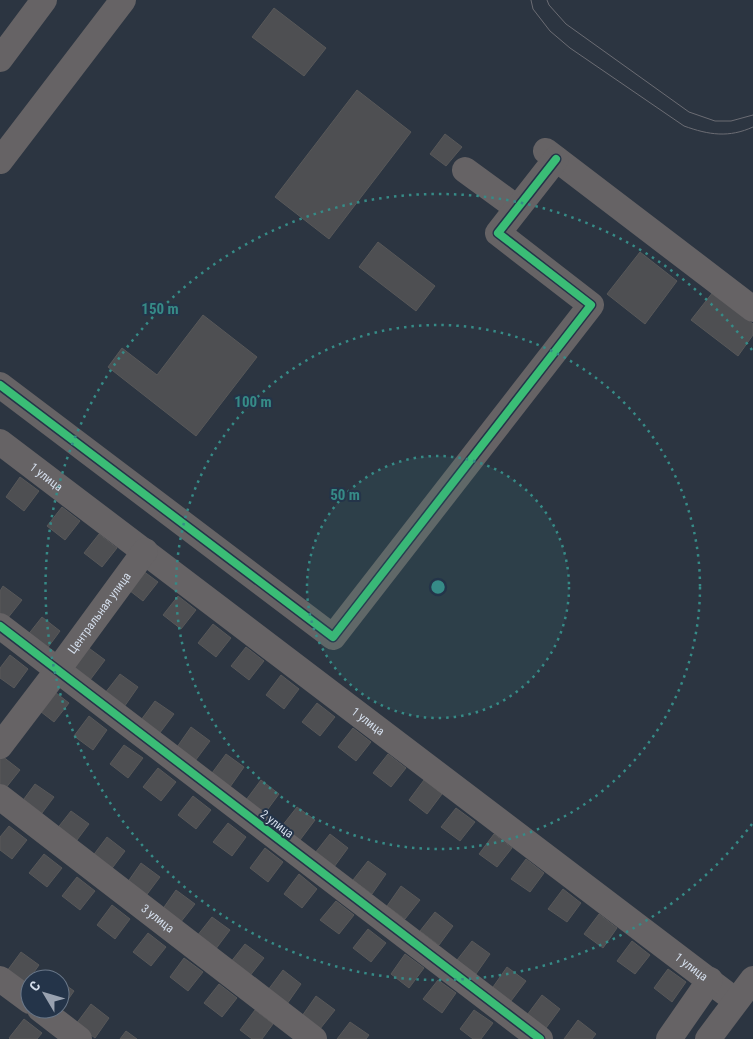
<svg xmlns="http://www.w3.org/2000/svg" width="753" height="1039" font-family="'Roboto Condensed',sans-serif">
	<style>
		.building { fill: #4e4f52; stroke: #585859 }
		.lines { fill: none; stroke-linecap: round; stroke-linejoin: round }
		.minor { stroke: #666365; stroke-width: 26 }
		.tram { stroke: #6b6c73; stroke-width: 1 }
		.cycleway-casing { stroke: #243449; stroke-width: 11 }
		.cycleway { stroke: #3abd76; stroke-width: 8 }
		.ring { fill: none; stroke: #368b87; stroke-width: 2.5; stroke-dasharray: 2.5 5 }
		.labels { text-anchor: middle; stroke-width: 4; stroke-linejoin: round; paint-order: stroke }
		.street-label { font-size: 12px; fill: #d3ddeb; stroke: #243449 }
		.centre { fill: #368b87; stroke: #243449; stroke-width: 2.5 }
		.ring-label { font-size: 15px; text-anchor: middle; font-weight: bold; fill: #368b87; stroke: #243449; stroke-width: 4; stroke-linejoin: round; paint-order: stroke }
	</style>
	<rect width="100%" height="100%" fill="#2c3541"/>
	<path class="building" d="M274 8 326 48 304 76 252 37Z
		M357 90 411 132 329 239 275 197Z
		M445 134 462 147 446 166 430 154Z
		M378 242 435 286 416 311 359 267Z
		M640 252 677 281 645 324 607 294Z
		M713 292 753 324V335L738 356 691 320Z
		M203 315 257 357 196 436 108 367 122 348 157 375Z
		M20 477 39 491 24 511 6 497Z
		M62 507 80 521 65 540 47 526Z
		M99 534 117 548 102 567 84 553Z
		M139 568 158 582 143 601 125 587Z
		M3 586 22 600 7 619 0 614V591Z
		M178 596 196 610 181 629 163 615Z
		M42 617 60 631 46 650 27 636Z
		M213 624 231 638 216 657 198 643Z
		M86 646 105 660 90 680 72 666Z
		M246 647 264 661 249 680 231 666Z
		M10 655 28 669 14 688 0 678V668Z
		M120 674 138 687 124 707 105 693Z
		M281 675 299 689 284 709 266 695Z
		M51 689 69 703 54 722 36 708Z
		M155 701 174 714 159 734 141 720Z
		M317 703 335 717 320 736 302 722Z
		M89 716 107 730 93 750 74 736Z
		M191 727 210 741 195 761 177 747Z
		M353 728 371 742 356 761 338 747Z
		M124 745 143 758 128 778 110 764Z
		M226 754 244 767 230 787 212 773Z
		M388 754 406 768 391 787 373 773Z
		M2 756 20 770 5 789 0 785V758Z
		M158 768 176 782 161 801 143 787Z
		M261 780 279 794 265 813 246 800Z
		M424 780 442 794 427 814 409 800Z
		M35 784 54 797 39 817 21 803Z
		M193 796 211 810 196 829 178 815Z
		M297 807 315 820 300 840 282 826Z
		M456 808 475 822 460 841 441 827Z
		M71 811 89 824 74 844 56 830Z
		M228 823 246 837 232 856 213 842Z
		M9 826 27 840 12 859 0 850V837Z
		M330 834 348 848 334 867 315 853Z
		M494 834 512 848 497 867 479 854Z
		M107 837 125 851 110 871 92 857Z
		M265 848 283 862 268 882 250 868Z
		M44 854 62 868 47 887 29 873Z
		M526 859 544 873 530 892 511 879Z
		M368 861 386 874 372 894 353 880Z
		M141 863 160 877 145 897 127 883Z
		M299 874 317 889 302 908 284 894Z
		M77 877 95 891 80 910 62 896Z
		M401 886 420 900 405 919 387 906Z
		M563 889 581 903 567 922 548 909Z
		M176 890 195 904 180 923 162 910Z
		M336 901 354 915 339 934 320 920Z
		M112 905 130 919 115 939 97 925Z
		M435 912 453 926 439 945 420 931Z
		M599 914 617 928 603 948 584 934Z
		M212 917 230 930 215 950 197 936Z
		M368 929 386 943 371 962 353 948Z
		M148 933 166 947 151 966 133 952Z
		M472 941 490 954 476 974 457 960Z
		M632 941 650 955 635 974 617 961Z
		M245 944 264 958 249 977 230 963Z
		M21 952 39 965 25 985 7 971Z
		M405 954 424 968 409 988 391 974Z
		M184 958 203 972 188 991 170 977Z
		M507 967 526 981 511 1001 493 987Z
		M668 969 686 982 672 1002 654 988Z
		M283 970 301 984 287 1004 268 990Z
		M438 980 456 993 442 1013 423 999Z
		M60 981 74 991 60 1011Z
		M219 984 237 998 222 1017 204 1003Z
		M542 995 560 1009 546 1028 527 1015Z
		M316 996 335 1010 320 1029 302 1016Z
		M91 1004 109 1018 95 1038 76 1024Z
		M255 1010 273 1024 262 1039H252L240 1030Z
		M474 1010 493 1023 481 1039H473L460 1029Z
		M24 1019 42 1033 37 1039H10L9 1038Z
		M578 1020 596 1034 592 1039H564Z
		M350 1022 369 1035 366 1039H337Z
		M126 1031 137 1039H120Z"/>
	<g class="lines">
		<g class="minor">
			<path d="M0 59 44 0"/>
			<path d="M546 151 753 309"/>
			<path d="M0 161 123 0"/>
			<path d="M465 170 517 208"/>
			<path d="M0 385 333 637 591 305 498 233 556 159"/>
			<path id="s1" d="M0 442 736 1001"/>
			<path d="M0 626 540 1039"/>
			<path id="s2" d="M0 746 57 671 145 551"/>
			<path id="s3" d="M0 797 314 1039"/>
			<path d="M0 979 30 1001"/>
			<path d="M40 1009 79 1039"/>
			<path d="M669 1039 710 980"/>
			<path d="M708 1039 753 979"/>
		</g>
		<path class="tram" d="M531 0 533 9 550 31 570 48 684 126C709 135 729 138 753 127
			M547 0 549 5 566 24 689 112 715 121H731L753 115"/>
		<g class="cycleway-casing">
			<path id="cycleway" d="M0 385 333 637 591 305 498 233 556 159
				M0 626 540 1039"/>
		</g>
		<use href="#cycleway" class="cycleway"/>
	</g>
	<circle cx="438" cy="587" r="131" fill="#368b87" fill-opacity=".12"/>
	<g class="ring">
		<circle cx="438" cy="587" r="131"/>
		<circle cx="438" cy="587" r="262"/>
		<path d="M752 824A393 393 0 1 1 752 350"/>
	</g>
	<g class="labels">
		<g class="street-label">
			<text dy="4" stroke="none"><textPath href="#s1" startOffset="58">1 улица</textPath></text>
			<text dy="4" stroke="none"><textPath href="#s2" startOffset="166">Центральная улица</textPath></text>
			<text dy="4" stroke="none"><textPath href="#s1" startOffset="462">1 улица</textPath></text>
			<text transform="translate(277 824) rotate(37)" y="4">2 улица</text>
			<text dy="4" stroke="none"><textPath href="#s3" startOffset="199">3 улица</textPath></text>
			<text dy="4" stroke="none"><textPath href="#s1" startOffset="868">1 улица</textPath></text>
		</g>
	</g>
	<circle cx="438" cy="587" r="8" class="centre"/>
	<g class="ring-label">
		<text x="160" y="314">150 m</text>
		<text x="253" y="407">100 m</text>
		<text x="345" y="500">50 m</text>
	</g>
	<g transform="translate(45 994) rotate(308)"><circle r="24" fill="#243449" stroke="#6a788a"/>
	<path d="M0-4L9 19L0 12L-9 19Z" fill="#99a2b0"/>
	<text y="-8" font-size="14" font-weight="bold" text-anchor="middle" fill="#d3ddeb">С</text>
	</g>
</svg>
